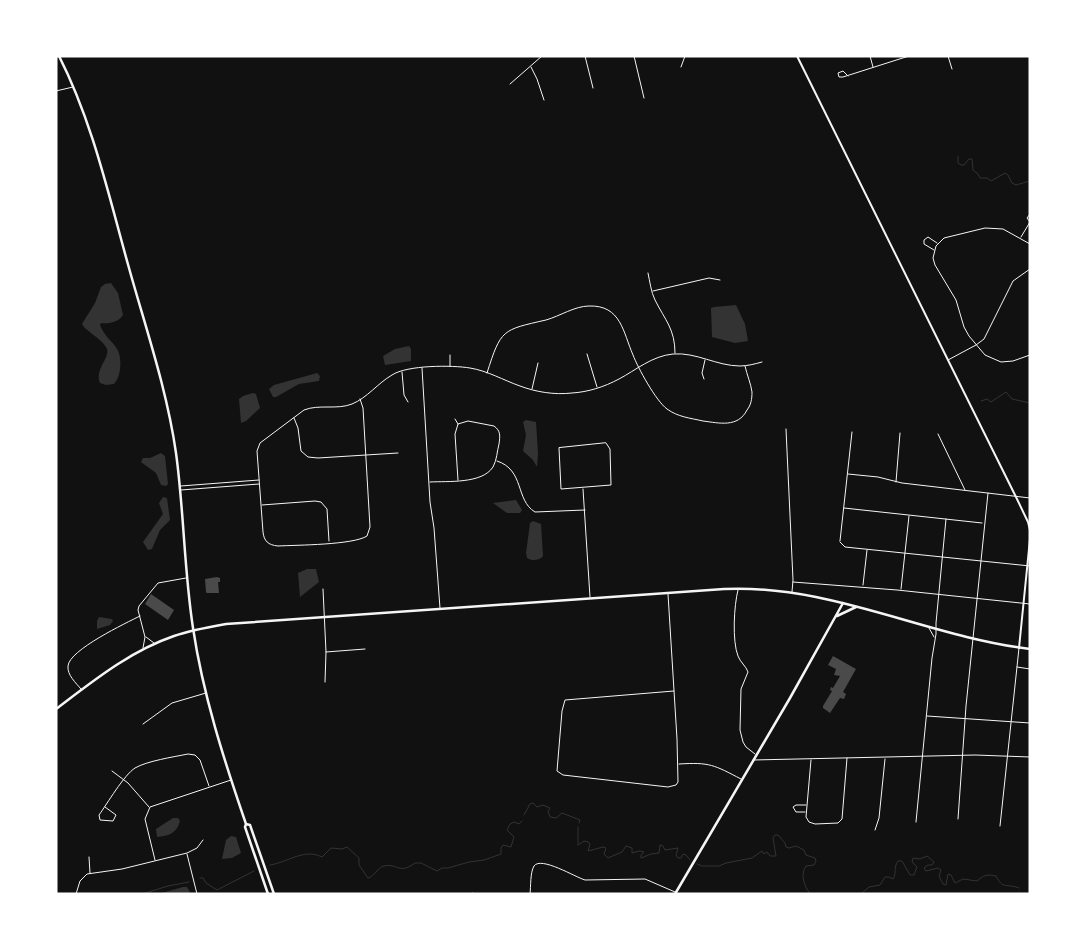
<svg xmlns="http://www.w3.org/2000/svg" width="1086" height="950" font-family="Figtree,sans-serif">
	<style>
		.water { fill: #333 }
		.lines { fill: none; stroke-linecap: round; stroke-linejoin: round }
		.stream { stroke: #333; stroke-width: 1 }
		.building { fill: #4a4a4a }
		.minor { stroke: #f5f5f5; stroke-width: 1 }
		.tertiary { stroke: #f5f5f5; stroke-width: 2 }
		.primary { stroke: #f5f5f5; stroke-width: 2.5 }
		.trunk { stroke: #f5f5f5; stroke-width: 2.5 }
	</style>
	<rect width="100%" height="100%" fill="#111"/>
	<path class="water" d="M111 283 118 293 123 315C119 322 109 324 101 323L100 325C108 345 123 343 120 369 119 376 118 379 114 384L106 385 100 383C94 370 110 358 107 349 104 340 85 331 82 324L95 303 101 287 105 284Z
		M736 305 745 324 748 341 735 343 712 337 711 308 714 307Z
		M409 346 411 349V361L385 365 383 356 395 349Z
		M317 373 320 376 319 381 299 384 276 397H273L269 389 274 385Z
		M253 393 256 394 260 408 246 421 241 423 239 399 243 396Z
		M526 420 536 422 538 453 537 467 533 460 523 451 526 435 523 422Z
		M161 453 165 456 168 484 166 486 161 485 156 473 141 462 143 458H150Z
		M163 497 167 498 170 520 160 530 152 549 148 550 143 542 163 514 159 503Z
		M516 500 522 510 520 513H507L493 503Z
		M533 521 541 524 543 556C540 561 531 561 527 558L526 553 530 523Z
		M307 569H316L319 582 300 597 298 573Z
		M99 617 112 619 113 621 110 625 97 629V621Z
		M173 818H178L180 821C177 833 169 836 157 837L156 829Z
		M231 836 236 837 241 853 232 858 222 859 226 840Z
		M183 887H187L191 894H158Z"/>
	<g class="lines">
		<path class="stream" d="M958 156V163L961 165H964L969 159H972L973 170 978 174 980 178H987L991 181 1005 173 1008 175 1012 183 1016 185 1030 181
			M981 401 987 399 991 402 1006 392 1012 399 1030 403
			M524 815 530 804 533 803 537 807 543 805 550 808 548 811 550 817 556 818 562 813 580 820 579 823
			M578 827V845L584 841 588 842 590 844 588 851 603 847 606 848 604 854 608 858 622 852 626 846 632 848V853L639 851 644 852 641 855V858L651 854 659 853 660 845 663 846 665 850 678 848 676 855 678 858H681L683 854 686 855 690 860
			M697 864 702 866H719L726 863 752 858 762 851 764 854 767 852 770 856H776L773 838 775 835H778L785 843 786 847 789 848 796 846 804 850 806 855 815 858 816 861 814 865 806 866C800 875 804 885 810 894
			M270 865C289 862 304 848 322 857L331 848 342 849 347 847 359 858V865L368 878C375 876 377 868 384 866 399 863 398 875 415 863H421L437 871 442 868H448L469 862 484 860 501 854V848L503 845 511 847 514 837 507 830 510 824 514 822 519 824 522 821
			M200 878H203L206 883 217 890 254 871
			M142 894 168 886 189 882
			M861 894 869 887 880 885 885 877H889L893 879C897 873 893 868 898 861H902L910 875H914L917 867 912 862 913 858 920 859 927 856 934 862 932 865H928L924 868 926 871 938 868 941 870 939 876 943 884 946 885 948 874 951 875 955 883 963 879 977 881C984 875 987 874 996 876 1003 890 1006 883 1019 888
			M1019 894V892"/>
	</g>
	<path class="building" d="M217 577 220 578V582H218L219 593H207L206 592 205 579Z
		M151 594 174 610 168 620 145 604Z
		M833 656 856 669 843 692 846 694 844 699 840 698 830 713 823 708V706L832 691 830 690 831 687 833 688 840 676 834 675 836 669 828 665Z"/>
	<g class="lines">
		<path class="minor" d="M585 56 593 88
			M634 56 644 98
			M870 56 873 67
			M948 56 952 69
			M531 67 537 79 544 100
			M681 67 685 56
			M848 76 843 71 838 73 839 77H843L909 56
			M510 84 542 56
			M56 91 73 87
			M1030 222 1027 218 1030 214
			M1021 237 1030 222
			M1030 244 1003 229 985 228 944 238 936 246 933 258 935 265 956 300 964 327 969 336 985 355 1001 362 1013 361 1030 355
			M934 250 924 244V240L928 237 937 243
			M648 273C650 282 651 292 655 300 665 320 675 329 675 353
			M653 291 709 278 720 280
			M587 354 597 387
			M450 355V366
			M948 360 976 345 984 339 1013 281 1030 269
			M422 368 430 502 434 528 440 608
			M402 372 404 395 408 402
			M487 373C501 329 502 330 546 320 560 316 575 306 589 306 621 305 623 332 633 355 638 368 656 401 667 409 678 417 690 418 703 421 719 423 738 428 747 410 751 405 752 399 752 392 751 384 747 375 745 366
			M704 379 702 373 705 360
			M532 389 538 363
			M360 399 363 408 370 527 367 536C353 545 297 545 278 546 268 545 264 541 263 532L257 451 260 443 304 410C319 404 337 410 352 404 367 398 378 383 392 375 407 365 452 365 470 368 488 371 503 380 520 386 536 392 554 395 572 393 588 392 604 387 619 379 636 370 652 356 673 354 696 352 717 366 740 366 747 366 755 364 762 362
			M294 418 298 428 301 451 308 457 318 458 398 453
			M455 419 458 424
			M786 429 793 580 792 592
			M938 434 965 490
			M606 443 610 449 611 485 561 489 559 448Z
			M497 461C525 470 515 500 535 512L585 510
			M848 474 878 477 902 483 1030 498
			M430 482C448 481 482 484 493 467 497 460 497 451 499 444 500 436 501 431 494 426L468 421 458 424 455 434 458 480
			M896 482 900 433
			M181 486 259 480
			M583 489 590 597
			M181 490 259 484
			M262 505 315 501 321 502 327 509 329 541
			M844 508 982 523
			M840 541 852 432
			M840 542 845 547 1030 566
			M793 582 897 590 1030 604
			M863 585 867 550
			M323 589 326 652 325 682
			M901 589 909 516
			M738 590C734 605 732 641 738 656 740 662 746 666 748 672L741 689 740 730 743 742 746 747 755 754
			M668 594 677 739 678 782 676 785 668 787 563 775 557 771 562 711 565 700 674 691
			M929 628 934 637
			M146 637 154 643
			M143 648 145 637 138 610 139 606 158 583 186 578
			M326 652 365 649
			M1017 667 1030 669
			M81 689C76 683 67 675 68 666 69 650 126 623 140 616
			M927 716 1030 723
			M143 724 172 703 206 693
			M753 760 975 755 1030 757
			M811 760 806 817 809 822 815 824 838 823 842 819 847 758
			M679 764C710 762 714 765 741 779
			M112 771 128 783 149 807
			M105 807 116 815 113 821 100 820 99 815C107 804 124 775 135 768 147 761 173 757 188 754L195 755 200 760 209 786
			M805 812H796L793 807 796 805H806
			M958 819 966 706 988 493
			M916 822 932 658 936 634V623L946 519
			M1000 826 1019 648
			M875 830 879 818 885 759
			M187 854 197 894
			M89 857 90 873
			M155 860 145 819 150 807 231 780
			M76 894 80 881 87 874 122 869 187 853 197 848 203 840
			M471 894 472 893
			M530 894C531 886 530 873 534 866 541 856 575 877 585 880L645 879 675 892
			M768 894H776"/>
		<path class="tertiary" d="M797 56 1016 497 1028 522 1030 530
			M1019 648 1030 539"/>
		<path class="primary" d="M59 56C93 123 109 197 129 268 146 329 167 390 176 453 184 511 184 570 193 628 203 695 224 760 246 824L245 827 268 894
			M837 616 856 607
			M246 824 250 825 274 894
			M675 894 790 698 843 603"/>
		<path class="trunk" d="M56 709C93 681 130 651 174 636 191 630 209 627 226 624L724 589C831 584 925 636 1030 649"/>
	</g>
	<rect width="1086" height="950" fill="none" stroke="#ffffff" stroke-width="115"/>
</svg>
